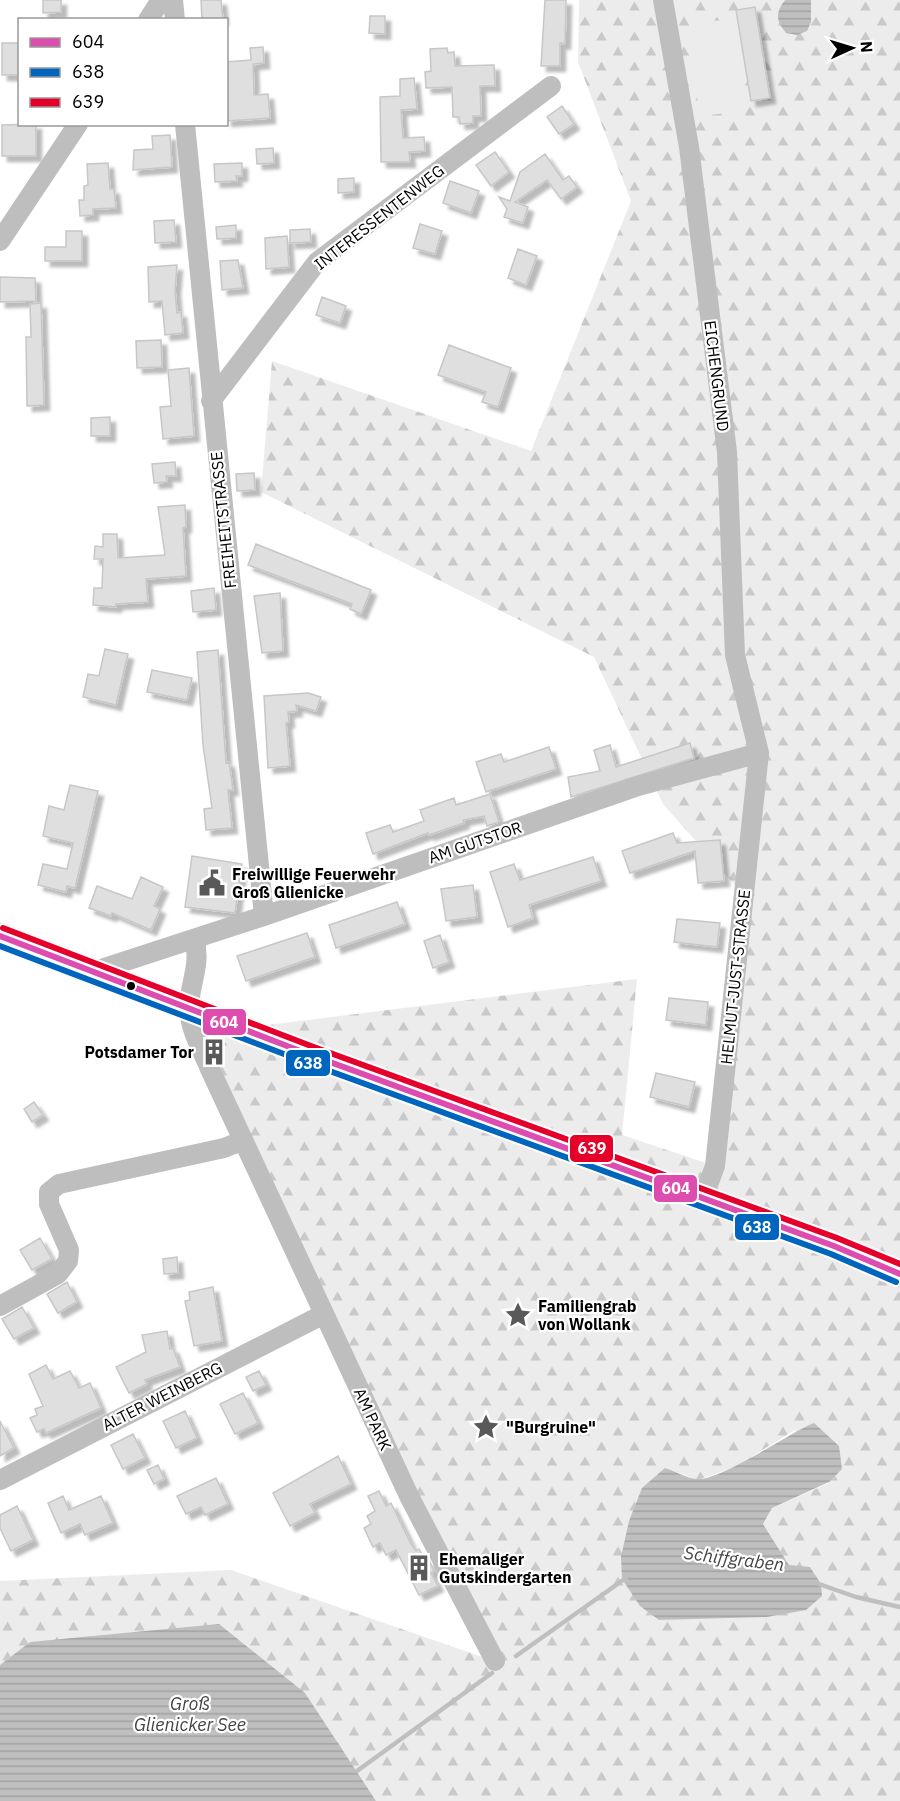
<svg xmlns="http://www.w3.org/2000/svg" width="900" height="1801" font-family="'IBM Plex Sans',sans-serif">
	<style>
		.forest { fill: url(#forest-firs); fill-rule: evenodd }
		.pitch { fill: #ececec }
		.water { fill: url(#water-rules) }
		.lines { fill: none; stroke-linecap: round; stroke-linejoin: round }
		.stream { stroke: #bfbfbf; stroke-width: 4.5 }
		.building { fill: #dfdfdf; stroke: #c7c7c7; stroke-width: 1.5; filter: url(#shadow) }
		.major-casing { stroke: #dbdbdb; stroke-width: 27 }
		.minor { stroke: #bebebe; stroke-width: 20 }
		.major { stroke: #bebebe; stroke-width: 24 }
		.bus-1-casing { stroke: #fff; stroke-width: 10 }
		.bus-2-casing { stroke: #fff; stroke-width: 10 }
		.bus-3-casing { stroke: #fff; stroke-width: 10 }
		.bus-1 { stroke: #dd4daf; stroke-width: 6 }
		.bus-2 { stroke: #0065bd; stroke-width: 6 }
		.bus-3 { stroke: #e4002b; stroke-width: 6 }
		.bus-dot { fill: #000; stroke: #fff; stroke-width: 2 }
		.labels { text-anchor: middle; stroke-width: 4.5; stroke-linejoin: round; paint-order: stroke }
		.street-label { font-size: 16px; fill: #000; stroke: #fff }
		.poi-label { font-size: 16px; font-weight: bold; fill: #000; stroke: #fff; text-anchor: start }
		.water-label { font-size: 18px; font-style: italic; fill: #444; stroke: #fff }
		.line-badge { stroke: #fff; stroke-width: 2 }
		.badge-label { font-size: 16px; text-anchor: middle; font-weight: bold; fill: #fff }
	</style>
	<defs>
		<pattern id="forest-firs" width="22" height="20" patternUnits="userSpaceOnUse" patternTransform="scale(1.5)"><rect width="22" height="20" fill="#ececec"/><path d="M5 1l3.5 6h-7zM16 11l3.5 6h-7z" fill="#c9c9c9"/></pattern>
		<pattern id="water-rules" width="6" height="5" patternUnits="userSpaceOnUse" patternTransform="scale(1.5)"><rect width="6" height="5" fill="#bfbfbf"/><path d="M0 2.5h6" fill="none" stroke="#a2a2a2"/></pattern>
		<filter id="shadow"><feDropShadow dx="5.5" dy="5.5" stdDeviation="1.5" flood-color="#0004"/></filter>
	</defs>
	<rect width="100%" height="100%" fill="#fff"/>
	<path class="forest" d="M579 0H785L783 2 811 22V0H900V1801H376L30 1642 0 1665V1581L231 1570 494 1661 195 1034 637 979 622 1135 715 1166 747 899 663 804 594 657 261 492 272 361 531 451 631 201 578 62ZM795 1430 829 1483 772 1508 763 1524 789 1565 693 1618 659 1620 665 1468 698 1480 735 1467Z"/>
	<path class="pitch" d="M737 19 746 111 699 116 690 23Z"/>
	<path class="water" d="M785 0H811V22L807 31 797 35 786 33C776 21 775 13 785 0Z
		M814 1423 839 1446 842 1469 829 1482 772 1508 763 1524 789 1565 810 1567 821 1584 822 1596 806 1610 767 1617 659 1620 640 1606 622 1579 621 1557 629 1521 642 1488 665 1468C675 1471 686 1478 696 1479 720 1482 788 1433 814 1423Z
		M219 1624 305 1693 376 1801H0V1665L30 1642Z"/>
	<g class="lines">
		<path class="stream" d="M816 1583 856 1597 900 1607
			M516 1656 626 1578
			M357 1771 492 1673"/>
	</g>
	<path class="building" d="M43 0H61V12L43 13Z
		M201 0H221L223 20H202Z
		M545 0H566L565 44 560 43V66H541Z
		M755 7 770 98 751 101 736 10Z
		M370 16H385V34L369 33Z
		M2 43H20V75H2Z
		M263 47 264 63 253 64 254 95 268 94 270 118 226 121V62L251 60 250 48Z
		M447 48 448 53 454 52 455 66 494 65 495 86H480L481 116H473V123L460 124 459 117H453L452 87 426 88 425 72 431 71 430 49Z
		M414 78 417 109 401 110 403 138 424 137 425 151 409 152 410 162H381L380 97 400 96V79Z
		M562 106 574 124 559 134 547 117Z
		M36 124V156H2V125Z
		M170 135 172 167 133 170 134 150 153 149 152 136Z
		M273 148 274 163 257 164 256 149Z
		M495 152 509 172 491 186 476 165Z
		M545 154 563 180 569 176 577 187 561 199 547 180 515 202 528 207 523 223 504 217 507 209 499 197 510 201 520 172Z
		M108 163 110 189H114L116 208 93 209V215L80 216 79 200H84V186L88 185 87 164Z
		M242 163V176H236L237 181 215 182 214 164Z
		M354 178V192L338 193V179Z
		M450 181 479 191 471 213 443 203Z
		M174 220 176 242 155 243 154 221Z
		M420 224 442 231 435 254 413 248Z
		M236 225V238L217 239 216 227Z
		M310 229 311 242 290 243V230Z
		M66 231H82V261H45V247H66Z
		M287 236 289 267 266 269 265 238Z
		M518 249 537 256 526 285 508 278Z
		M238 260 243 288 222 290 220 261Z
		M177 265 175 290 177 313 181 312 183 333 165 335 162 301 149 302 148 267Z
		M0 277 35 278 36 301 0 302Z
		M322 297 346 306 340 323 316 315Z
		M41 303 44 405 27 406 26 337H31L30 304Z
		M161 340 162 367 137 368 136 341Z
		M449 345 511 368 498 407 482 402 486 392 438 375Z
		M189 368 194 436 163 439 160 407 171 406 168 370Z
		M110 417V436H91V418Z
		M175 462 176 476H166L167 482 154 483 152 464Z
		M254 473 255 490 237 491 236 474Z
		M185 505 186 527 183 528 186 576 146 579 148 602 116 604V607L93 605 94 588H102L103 559H94L95 546 103 547V534H117L118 558 165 555 158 507Z
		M256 544 371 590 361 614 350 609 352 604 248 565Z
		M214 588 216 610 193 612 191 591Z
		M280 593 283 651 262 653 254 596Z
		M105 649 128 654 116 705 83 697 88 674 99 676Z
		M218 650 226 763 229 762 233 790H228L232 828 206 830 204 809 212 808 203 745 197 652Z
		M152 670 192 678 187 700 147 692Z
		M308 693 321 697 316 711 296 705 297 711 288 712 289 722 286 723 290 766 268 768 264 696Z
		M690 743 694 758 571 797 568 777 600 771 594 750 610 745 616 767Z
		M549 747 556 769 486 792 476 762 501 754 504 762Z
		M70 785 98 791 75 888 67 886 66 892 38 885 43 864 67 869 73 843 43 836 49 806 64 810Z
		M490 794 499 822 487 826 484 816 463 820 464 823 429 835 428 833 373 854 366 833 390 825 393 832 424 821 420 810 454 798 456 805Z
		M673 833 677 843 720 840 724 881 698 883 695 851 630 873 622 851Z
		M192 856 242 864 235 913 185 907Z
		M593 857 601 881 529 905 533 918 508 927 490 872 514 864 520 880Z
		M141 877 163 887 154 906 160 909 151 930 112 913 111 916 89 908 97 886 132 899Z
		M473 885 477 917 446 921 441 889Z
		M397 902 405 924 336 948 329 925Z
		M677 919 720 923 717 947 674 942Z
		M307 933 315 957 246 981 237 956Z
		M440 935 449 962 433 968 424 941Z
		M669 998 708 1002 706 1025 666 1020Z
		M656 1073 695 1082 689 1107 650 1097Z
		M34 1102 43 1115 32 1122 24 1109Z
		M40 1238 52 1259 32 1270 20 1250Z
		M177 1257 178 1273 164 1274 163 1259Z
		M67 1282 77 1302 58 1313 47 1294Z
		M213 1287 222 1341 194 1346 185 1301 190 1300 189 1292Z
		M22 1307 34 1328 14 1339 2 1319Z
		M167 1331 170 1349 173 1348 180 1367 145 1380 147 1384 129 1393 116 1367 146 1352 142 1335Z
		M46 1365 53 1379 70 1371 79 1388 90 1383 101 1408 46 1433 44 1429 37 1432 30 1418 37 1415 35 1409 43 1406 29 1374Z
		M259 1371 266 1385 253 1391 246 1377Z
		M243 1393 258 1423 235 1434 220 1404Z
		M185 1411 197 1438 176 1448 163 1421Z
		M0 1421 14 1448 0 1456Z
		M133 1434 145 1458 123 1469 111 1445Z
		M338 1456 351 1484 310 1504 315 1513 290 1526 273 1493Z
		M158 1465 164 1479 154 1484 147 1470Z
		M216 1478 228 1504 205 1515 201 1507 186 1514 177 1496Z
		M379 1491 386 1506 391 1503 411 1544 416 1551 419 1549 426 1562 429 1560 434 1571 431 1573 438 1586 419 1595 396 1550 386 1555 380 1543 373 1547 364 1528 371 1524 367 1516 375 1511 368 1496Z
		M63 1496 69 1510 101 1496 113 1523 85 1535 80 1524 61 1533 48 1503Z
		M17 1506 33 1540 11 1551 0 1528V1515Z"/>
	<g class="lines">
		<g class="major-casing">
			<path id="major" d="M0 936 308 1054 834 1246 900 1274"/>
		</g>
		<path class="minor" d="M173 0 175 20
			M663 0 689 147 727 452 735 655 759 753 715 1166 703 1198
			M148 20 161 0
			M185 124 264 916
			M0 241 78 124
			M211 401 317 262 551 86
			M194 939C202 964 189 984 189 1009 190 1028 200 1047 208 1064
			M92 972 264 916 638 786 759 753
			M209 1067 410 1498 495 1661
			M0 1306 58 1274 68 1261 69 1250 49 1204V1192L59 1184 224 1148 242 1141
			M0 1480 324 1314"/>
		<use href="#major" class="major"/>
		<g class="bus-1-casing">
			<path id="bus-1" d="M0 936 308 1054 834 1246 900 1274"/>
		</g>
		<g class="bus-2-casing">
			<path id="bus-2" d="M0 946 305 1062 831 1254 896 1282"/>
		</g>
		<g class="bus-3-casing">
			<path id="bus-3" d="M3 928 311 1046 837 1238 900 1264"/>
		</g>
		<use href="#bus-1" class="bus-1"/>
		<use href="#bus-2" class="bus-2"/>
		<use href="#bus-3" class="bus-3"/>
	</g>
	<defs>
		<g id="civic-bare" transform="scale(2.07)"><path d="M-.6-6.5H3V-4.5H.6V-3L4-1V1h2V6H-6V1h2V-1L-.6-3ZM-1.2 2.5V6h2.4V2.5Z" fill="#595959" stroke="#fff" stroke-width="2.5" paint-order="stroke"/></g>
		<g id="building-bare" transform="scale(2.07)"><path d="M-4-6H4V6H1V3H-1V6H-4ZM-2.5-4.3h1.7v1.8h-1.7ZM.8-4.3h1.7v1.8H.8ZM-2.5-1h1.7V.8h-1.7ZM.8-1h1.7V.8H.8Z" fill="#595959" stroke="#fff" stroke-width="2.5" paint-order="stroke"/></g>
		<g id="sight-bare" transform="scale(2.07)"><path d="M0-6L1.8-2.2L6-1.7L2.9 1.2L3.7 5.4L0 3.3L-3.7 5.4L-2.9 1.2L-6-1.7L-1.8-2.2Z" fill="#595959" stroke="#fff" stroke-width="2.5" paint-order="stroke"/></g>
	</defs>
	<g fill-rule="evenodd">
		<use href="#civic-bare" x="212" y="883"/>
		<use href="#building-bare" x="214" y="1052"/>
		<use href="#sight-bare" x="518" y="1315"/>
		<use href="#sight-bare" x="486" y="1427"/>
		<use href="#building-bare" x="419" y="1568"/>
	</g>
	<circle class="bus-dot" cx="131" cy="986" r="5"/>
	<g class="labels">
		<g class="street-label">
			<text transform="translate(379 217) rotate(-38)" y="6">INTERESSENTENWEG</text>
			<text transform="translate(717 376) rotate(83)" y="6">EICHENGRUND</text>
			<text transform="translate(223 520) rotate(-96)" y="6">FREIHEITSTRASSE</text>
			<text transform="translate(475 842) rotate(-19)" y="6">AM GUTSTOR</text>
			<text transform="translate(735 977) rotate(-84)" y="6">HELMUT-JUST-STRASSE</text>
			<text transform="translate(162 1396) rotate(-27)" y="6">ALTER WEINBERG</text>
			<text transform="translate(373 1419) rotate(65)" y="6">AM PARK</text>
		</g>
		<g class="poi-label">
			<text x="232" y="880">Freiwillige Feuerwehr<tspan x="232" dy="18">Groß Glienicke</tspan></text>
			<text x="194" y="1058" text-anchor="end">Potsdamer Tor</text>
			<text x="538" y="1312">Familiengrab<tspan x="538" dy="18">von Wollank</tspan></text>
			<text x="506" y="1433">"Burgruine"</text>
			<text x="439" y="1565">Ehemaliger<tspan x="439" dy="18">Gutskindergarten</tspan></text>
		</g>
		<g class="water-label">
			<text transform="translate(734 1559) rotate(7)" y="6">Schiffgraben</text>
			<text x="190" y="1710">Groß<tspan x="190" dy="21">Glienicker See</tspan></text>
		</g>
	</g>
	<g class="line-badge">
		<rect x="202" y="1008" width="45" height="28" rx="6" fill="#dd4daf"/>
		<rect x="285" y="1049" width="46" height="28" rx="6" fill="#0065bd"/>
		<rect x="569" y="1134" width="45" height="29" rx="6" fill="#e4002b"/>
		<rect x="653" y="1174" width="45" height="29" rx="6" fill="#dd4daf"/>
		<rect x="734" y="1213" width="46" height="28" rx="6" fill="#0065bd"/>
	</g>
	<g class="badge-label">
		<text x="224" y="1028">604</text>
		<text x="308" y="1069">638</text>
		<text x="592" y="1154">639</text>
		<text x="676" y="1194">604</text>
		<text x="757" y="1233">638</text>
	</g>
	<rect x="18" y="18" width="210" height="108" fill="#ffffff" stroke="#999999" stroke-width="1.5"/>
	<rect x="30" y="38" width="30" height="9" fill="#dd4daf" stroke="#999999" stroke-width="1.5"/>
	<text x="72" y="48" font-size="18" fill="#000000">604</text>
	<rect x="30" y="68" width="30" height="9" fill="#0065bd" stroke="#999999" stroke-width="1.5"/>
	<text x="72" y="78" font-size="18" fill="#000000">638</text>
	<rect x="30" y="98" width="30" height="9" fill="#e4002b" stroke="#999999" stroke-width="1.5"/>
	<text x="72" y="108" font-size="18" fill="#000000">639</text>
	<g transform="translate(852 48) rotate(86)" stroke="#ffffff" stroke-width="4.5" paint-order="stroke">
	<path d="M0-4.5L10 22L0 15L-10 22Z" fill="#000000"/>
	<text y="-9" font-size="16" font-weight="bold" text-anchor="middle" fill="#000000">N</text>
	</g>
</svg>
